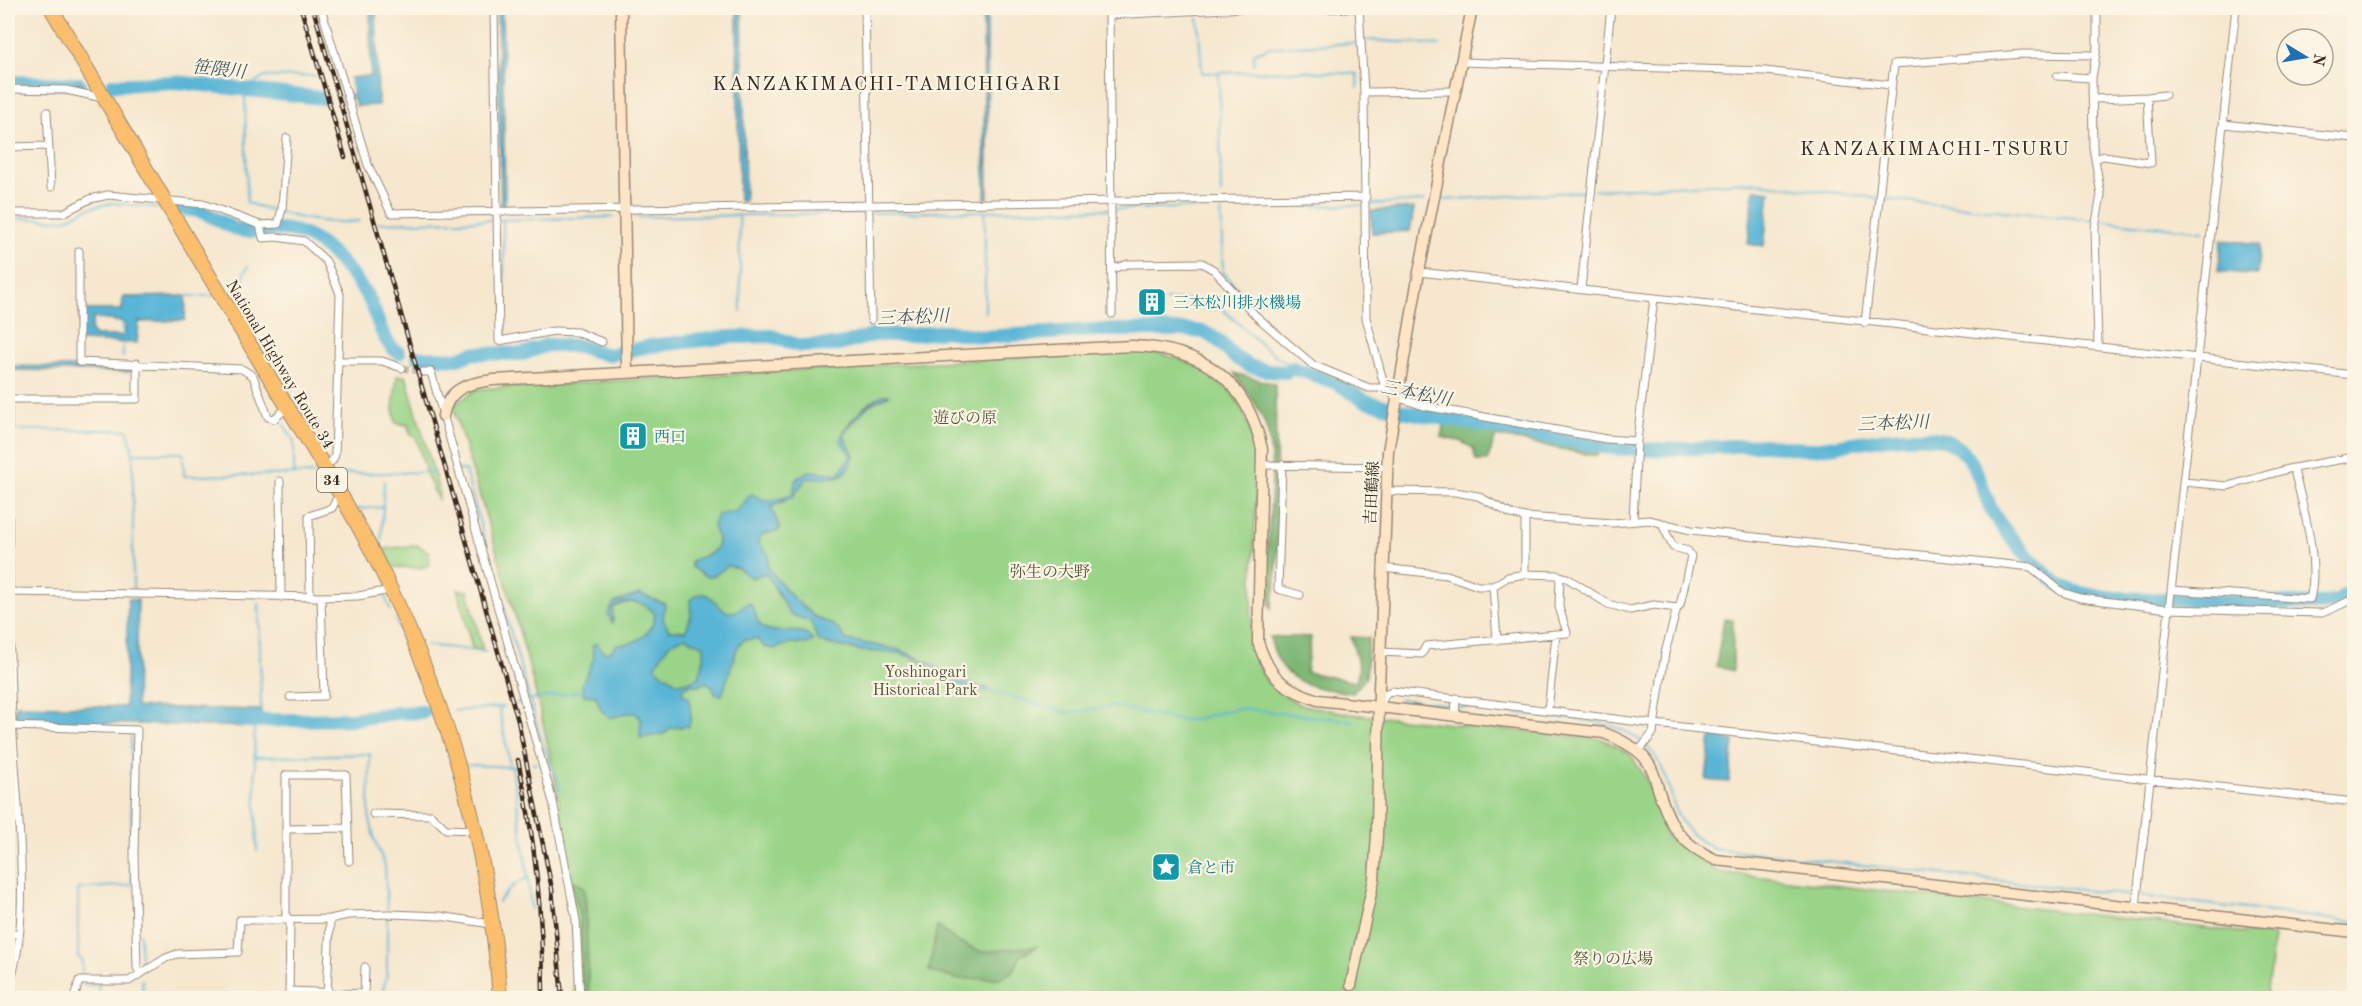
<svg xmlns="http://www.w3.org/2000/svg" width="2362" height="1006" font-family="'Old Standard TT','Noto Serif JP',serif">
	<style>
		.green { fill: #9ad488; stroke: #6a7f53; stroke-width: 1.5 }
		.forest { fill: #7bb674; stroke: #5b7049; stroke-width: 1.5 }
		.water { fill: #58b5d6; stroke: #4a707a; stroke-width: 1.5; fill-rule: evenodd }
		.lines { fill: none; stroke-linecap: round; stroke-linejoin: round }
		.stream { stroke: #58b5d6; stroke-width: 2 }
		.river { stroke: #58b5d6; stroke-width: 14 }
		.street-tunnel { stroke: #d1c1ab; stroke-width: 7; stroke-dasharray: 7 3.5; stroke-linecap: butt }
		.secondary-tunnel { stroke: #d1c1ab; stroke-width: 10; stroke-dasharray: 10 5; stroke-linecap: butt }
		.street-casing { stroke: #988876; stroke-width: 9 }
		.secondary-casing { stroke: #988876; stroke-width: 13 }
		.highway-casing { stroke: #988876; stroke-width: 16 }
		.street { stroke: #fff; stroke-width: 7 }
		.secondary { stroke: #fde5c5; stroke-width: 10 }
		.highway { stroke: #fabe6d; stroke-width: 14 }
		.rail-casing { stroke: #3b2a1e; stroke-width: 4.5 }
		.rail { stroke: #fcf5e5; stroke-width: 2; stroke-dasharray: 7; stroke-linecap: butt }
		.labels { text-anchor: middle; stroke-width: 4.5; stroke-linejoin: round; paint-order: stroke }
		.shield { fill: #fcf5e5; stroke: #75675a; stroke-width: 1.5 }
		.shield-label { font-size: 15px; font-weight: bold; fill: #3b2a1e }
		.culture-label { font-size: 16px; fill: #0d838f; stroke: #fcf5e5; text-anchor: start }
		.street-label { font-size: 16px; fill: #3b2a1e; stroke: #fcf5e5 }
		.park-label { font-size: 16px; fill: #535438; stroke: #fcf5e5 }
		.water-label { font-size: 18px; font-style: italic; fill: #455b5e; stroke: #fcf5e5 }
		.quarter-label { font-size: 20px; letter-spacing: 1.5px; fill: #3b2a1e; stroke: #fcf5e5 }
	</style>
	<rect width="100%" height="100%" fill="#fcf5e5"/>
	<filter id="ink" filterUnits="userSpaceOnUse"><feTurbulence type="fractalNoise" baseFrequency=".0167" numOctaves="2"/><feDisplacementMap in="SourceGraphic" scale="12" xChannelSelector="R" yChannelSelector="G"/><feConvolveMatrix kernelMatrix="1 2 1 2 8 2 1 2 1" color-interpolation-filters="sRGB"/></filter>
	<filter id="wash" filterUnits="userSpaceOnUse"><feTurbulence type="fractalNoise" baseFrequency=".008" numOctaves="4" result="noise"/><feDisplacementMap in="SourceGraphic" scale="24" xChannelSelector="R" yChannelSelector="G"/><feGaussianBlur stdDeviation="1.35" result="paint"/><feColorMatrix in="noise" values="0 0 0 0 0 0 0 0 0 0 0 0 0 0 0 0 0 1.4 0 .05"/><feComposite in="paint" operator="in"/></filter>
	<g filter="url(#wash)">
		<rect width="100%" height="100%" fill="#f6e7ce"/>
		<path class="green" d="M1142 350C1219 364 1250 392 1257 471L1250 649 1267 682 1298 704 1350 714 1603 739 1630 754 1647 780 1667 838 1718 872 2274 936 2266 998H574C582 800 508 595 453 406L477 389Z
			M397 376H406L439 491 438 499 427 476 416 437 410 433 408 425 396 423 393 409Z
			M417 545 429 552 430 564 421 568 388 567 385 549Z
			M458 590 468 591 483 650 472 648Z"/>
		<path class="forest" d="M1234 373 1275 384 1278 550 1275 589 1271 609C1259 552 1280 490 1268 434 1263 411 1247 392 1234 373Z
			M1444 421 1529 436 1598 451 1597 456 1496 436 1487 461H1476L1473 448 1460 441 1441 437Z
			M1724 619 1733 620V671L1716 666Z
			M1270 637H1311L1306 672 1356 682 1359 668 1351 637 1369 638 1366 677 1353 693C1309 687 1281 685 1270 637Z
			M574 881 585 888 589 998H583L580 919 572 883Z
			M937 926 958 942 982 952 1038 946 1021 955 1014 970 1002 978 955 979 929 971Z"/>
		<path class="water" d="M370 8H376L378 105 356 106 354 98 343 100 342 96 353 94 350 78 371 76Z
			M497 8H502L505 206H501Z
			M737 8H742L745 201H739Z
			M983 8H987L988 198H985Z
			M1754 189 1770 191 1764 246 1748 244Z
			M1414 208 1410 231 1372 233 1371 211Z
			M2222 240 2260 244 2257 275 2218 271Z
			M186 296 185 320 139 322 137 343 80 341V310H122L123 297ZM93 318 122 322 126 325 124 336H95L91 331Z
			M10 366 132 368 134 372 10 370Z
			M883 395H890L869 405 846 430 845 439 854 455C846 488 829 473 806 479L792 498 771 507 780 528 778 531 761 535 758 543 769 555 768 568 795 600 815 617 835 626 847 640 900 650 933 664 952 680 988 688 986 692 949 683 930 665 900 653 862 651 823 643 817 639 811 622 790 614 766 573 751 578 738 568 728 566 715 575 707 577 691 567V561C701 556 719 555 718 540 717 535 714 531 713 526L717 515C743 510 735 513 751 494L767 501 784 498 793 493 796 479 809 471 839 474 851 456 840 440C846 423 866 402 883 395Z
			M639 594 665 604 663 619 669 630 686 631 691 615 690 600C712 581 716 614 732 612 739 611 742 604 750 603 757 611 754 622 764 628 779 637 803 623 813 641L807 644 791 643 774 649 764 647 757 639 744 640 738 646 722 695 715 694 712 686 706 682 698 686 690 684 682 689 683 695 689 696 691 717 689 726 670 728 664 734 640 738 641 720 636 713H627L610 718 601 710 596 696 584 695 582 684 594 658 592 646 597 643 602 651 610 652 617 644C635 646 654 633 655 614 645 601 626 598 613 609V624L608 614 614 603ZM685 637 704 646V658L699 677 688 682 677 683C670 677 658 673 655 665L670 643Z
			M128 599 138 600 136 707 261 710 262 720 254 727 17 721 16 715H8V711H16V705L125 707Z
			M1711 736 1734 741 1729 782 1706 780Z"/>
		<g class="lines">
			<path class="stream" d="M1444 8V12L1454 15
				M1198 18 1202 73 1303 71 1357 74 1358 87
				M1368 40 1440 45
				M1254 64 1253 54 1270 47 1355 43
				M1219 73 1221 193
				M316 76 265 77 245 89 247 203C283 214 321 226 359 221
				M1594 190 1750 182 1885 199 2203 231
				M1442 200 1588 191
				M1221 207 1223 272 1259 314
				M985 212V313
				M872 213 1361 205 1424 201
				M739 216 741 312
				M636 217 866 213
				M8 218 64 220 89 208 113 203 159 208
				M503 220 505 334
				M378 223 614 217
				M185 296H215
				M229 298 243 296 244 274 248 266
				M1165 300 1206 301 1218 305 1264 347 1293 368
				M123 357V320
				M284 425 294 441V473
				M12 430H128L133 453H183L184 476 316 474 332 498
				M133 455V590
				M451 471 465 470 540 736C546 756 556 770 560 790
				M339 474 433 472
				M357 509 384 507
				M381 547 384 481
				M385 596 391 611
				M259 603 261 710
				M395 620 406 645
				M426 645 486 652
				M500 648 503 646
				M987 690 1068 713 1113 706 1179 720H1193L1232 709H1247L1353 721
				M1399 699C1446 705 1494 711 1541 716 1565 719 1594 719 1618 728 1631 733 1646 743 1654 755 1681 792 1661 822 1713 848L2134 896
				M528 700 583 691
				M516 703 521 702
				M499 708 510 765
				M454 711 503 707
				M254 727 257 851
				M8 743 10 771H8
				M256 757 370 754 369 814 374 838 385 866 387 909
				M533 764 537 763
				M468 765 516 767
				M528 877 531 909
				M2140 896 2354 922
				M498 902 514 885 528 877 512 767
				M399 911H417
				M140 933 141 964
				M82 976V960L78 957V889L131 885V734
				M142 980 143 998
				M82 985H99L98 998
				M381 998 387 974V917"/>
			<path class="river" d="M8 82 79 84
				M112 85 176 82 322 98
				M179 208C187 209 195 210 202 212 215 217 226 226 239 230 254 234 266 229 281 229 318 231 346 266 366 294 379 313 378 340 399 353
				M418 357 458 359 473 353 523 354 547 345 578 346 608 355 650 346 728 337 771 336 800 346 838 345 874 335H910L946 331 985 337 1094 330H1187L1204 332 1218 340 1233 356 1249 366 1269 371 1286 372 1293 368 1336 383 1366 401 1407 412 1604 447C1657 453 1709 446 1762 445 1779 444 1796 450 1812 449 1846 446 1922 427 1951 443 1977 456 1981 488 1992 511 2003 532 2044 576 2064 587 2080 595 2099 596 2117 598L2320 604 2338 601 2354 588
				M243 721 354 719 394 713 424 712"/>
		</g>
	</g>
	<g filter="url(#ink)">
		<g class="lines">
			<path class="street-tunnel" d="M402 368 423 372"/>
			<path class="secondary-tunnel" d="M1347 998 1351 985"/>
			<g class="street-casing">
				<path id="street" d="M321 8 368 165 391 213 1366 197
					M494 8 499 341 554 331 577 332 602 342
					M865 8 871 320
					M1109 8 1112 314
					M1281 8 1286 10 1354 8
					M1359 8 1364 92 1366 318 1385 388 1396 397 1424 406 1606 439 1637 441 1654 298
					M2097 8V48L2092 78 2093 147 2101 195 2095 228 2098 346
					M1109 15 1246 8
					M1461 62 1765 71 1891 85
					M2057 76 2092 78
					M8 89 66 90 103 98
					M1364 92 1455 91
					M2094 99 2147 97
					M47 112 51 187
					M2224 124 2354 138
					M8 147 48 146
					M2097 158 2104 156 2151 163 2147 97 2165 95
					M8 213H63L90 199 108 195 203 204 260 225 278 224 282 209 287 138
					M260 225 263 238 276 237 304 241 326 261 340 294 335 455 332 461 323 467
					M79 251V362L242 369 253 376 268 417 274 419 287 408
					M1112 269 1128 264 1202 263 1214 270 1256 316 1313 365 1369 388H1385
					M1419 272 2354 375
					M1581 289 1611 8
					M1865 323 1894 64 2023 54 2095 55
					M337 361H382L402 368
					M423 372H431L553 802 576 920 580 998
					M8 389V429
					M8 399H137V363
					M8 463C9 548 8 634 12 719 15 789 34 926 8 986
					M1262 465 1387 467
					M1282 465 1278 589 1300 595
					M280 481 281 597
					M2183 482 2228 486 2288 469 2354 457
					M1385 491 1455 492 1478 496 1511 514 1525 517 1613 523 1649 520 1691 530 2031 567 2062 592 2080 598 2168 609 2322 613 2354 599
					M1633 520 1637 441
					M1382 568 1447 575 1478 586H1493L1508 577 1525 574 1557 575 1567 578 1608 604 1630 610 1654 605 1677 608 1680 605 1691 556 1688 551 1673 547 1662 524
					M1525 574V517
					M1493 586 1497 640
					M2171 590 2310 599C2320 560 2303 508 2294 470
					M10 592 321 597 358 596 391 590
					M310 597 309 516 332 508 339 494
					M1380 652 1422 654 1426 646 1567 633 1559 607 1560 576
					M290 697 324 696 321 597
					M1381 704 1386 693 1392 691 1655 724 2354 802
					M1548 710 1556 635
					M1455 716 1456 698
					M10 726 137 730 134 854 137 968 141 974
					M1639 751 1653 733 1665 653 1677 608
					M373 814 431 815 446 829 475 830
					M286 829 348 828
					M2136 906 2236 8
					M286 919V775H346L349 861
					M8 934H19
					M289 991 364 994 365 967
					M74 998 79 981H129L166 958 177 954 238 952 240 920 330 919 348 915 390 914 440 916 491 924
					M289 998 290 919
					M327 998 330 919"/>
			</g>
			<g class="secondary-casing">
				<path id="secondary" d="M621 8 627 371
					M443 416C448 388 468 383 493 380L1132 346C1202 348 1247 379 1262 449L1258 642C1270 678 1282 688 1318 700L1604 733C1668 758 1646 778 1673 825 1683 842 1700 852 1716 860L2354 932
					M1351 985 1374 879 1377 835 1379 689 1388 451 1419 272 1472 8"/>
			</g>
			<g class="highway-casing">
				<path id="highway" d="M51 8C118 122 186 236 253 350 300 429 352 506 391 590 452 718 490 857 500 998"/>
			</g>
			<use href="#street" class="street"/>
			<use href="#secondary" class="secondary"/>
			<use href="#highway" class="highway"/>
			<g class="rail-casing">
				<path id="rail" d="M301 8 345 157
					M313 8 518 721 552 889 562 998
					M518 760C535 838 543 919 543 998"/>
			</g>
			<use href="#rail" class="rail"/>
		</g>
	</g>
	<defs>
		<g id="building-square" transform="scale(1.5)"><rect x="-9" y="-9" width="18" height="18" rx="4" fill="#0f9aa8" stroke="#fcf5e5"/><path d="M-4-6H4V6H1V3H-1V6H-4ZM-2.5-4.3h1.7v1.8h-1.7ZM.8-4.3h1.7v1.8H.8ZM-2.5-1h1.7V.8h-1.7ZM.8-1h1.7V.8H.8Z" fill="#fff"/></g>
		<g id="sight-square" transform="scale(1.5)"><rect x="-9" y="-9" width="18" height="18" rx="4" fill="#0f9aa8" stroke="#fcf5e5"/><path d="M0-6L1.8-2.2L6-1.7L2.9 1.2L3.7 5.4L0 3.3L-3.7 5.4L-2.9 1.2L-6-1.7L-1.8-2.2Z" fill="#fff"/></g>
	</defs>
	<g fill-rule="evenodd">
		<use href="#building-square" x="1152" y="302"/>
		<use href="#building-square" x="633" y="436"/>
		<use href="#sight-square" x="1166" y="867"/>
	</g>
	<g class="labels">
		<rect class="shield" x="317" y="468" width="30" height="24" rx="4.5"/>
		<g class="shield-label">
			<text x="332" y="485">34</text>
		</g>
		<g class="culture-label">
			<text x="1173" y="308">三本松川排水機場</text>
			<text x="654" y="442">西口</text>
			<text x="1187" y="873">倉と市</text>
		</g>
		<g class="street-label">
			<text transform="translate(281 364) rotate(59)" y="6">National Highway Route 34</text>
			<text transform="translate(1371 493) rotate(-87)" y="6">吉田鶴線</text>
		</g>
		<g class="park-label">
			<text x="965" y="423">遊びの原</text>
			<text x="1050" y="577">弥生の大野</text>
			<text x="925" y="677">Yoshinogari<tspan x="925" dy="18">Historical Park</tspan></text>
			<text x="1613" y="964">祭りの広場</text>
		</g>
		<g class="water-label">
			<text transform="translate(219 69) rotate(6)" y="6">笹隈川</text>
			<text transform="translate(913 317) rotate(-2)" y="6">三本松川</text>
			<text transform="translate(1416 393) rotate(11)" y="6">三本松川</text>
			<text transform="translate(1893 423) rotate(-2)" y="6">三本松川</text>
		</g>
		<g class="quarter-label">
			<text x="887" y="90">KANZAKIMACHI-TAMICHIGARI</text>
			<text x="1935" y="155">KANZAKIMACHI-TSURU</text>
		</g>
	</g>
	<rect width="2362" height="1006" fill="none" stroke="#fcf5e5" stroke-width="30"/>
	<g transform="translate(2305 57) rotate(101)"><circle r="28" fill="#fcf5e5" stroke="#afa495" stroke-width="1.5"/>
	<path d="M0-4.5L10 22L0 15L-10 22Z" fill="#1f6fb2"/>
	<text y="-9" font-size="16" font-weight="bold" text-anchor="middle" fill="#3b2a1e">N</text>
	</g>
</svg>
